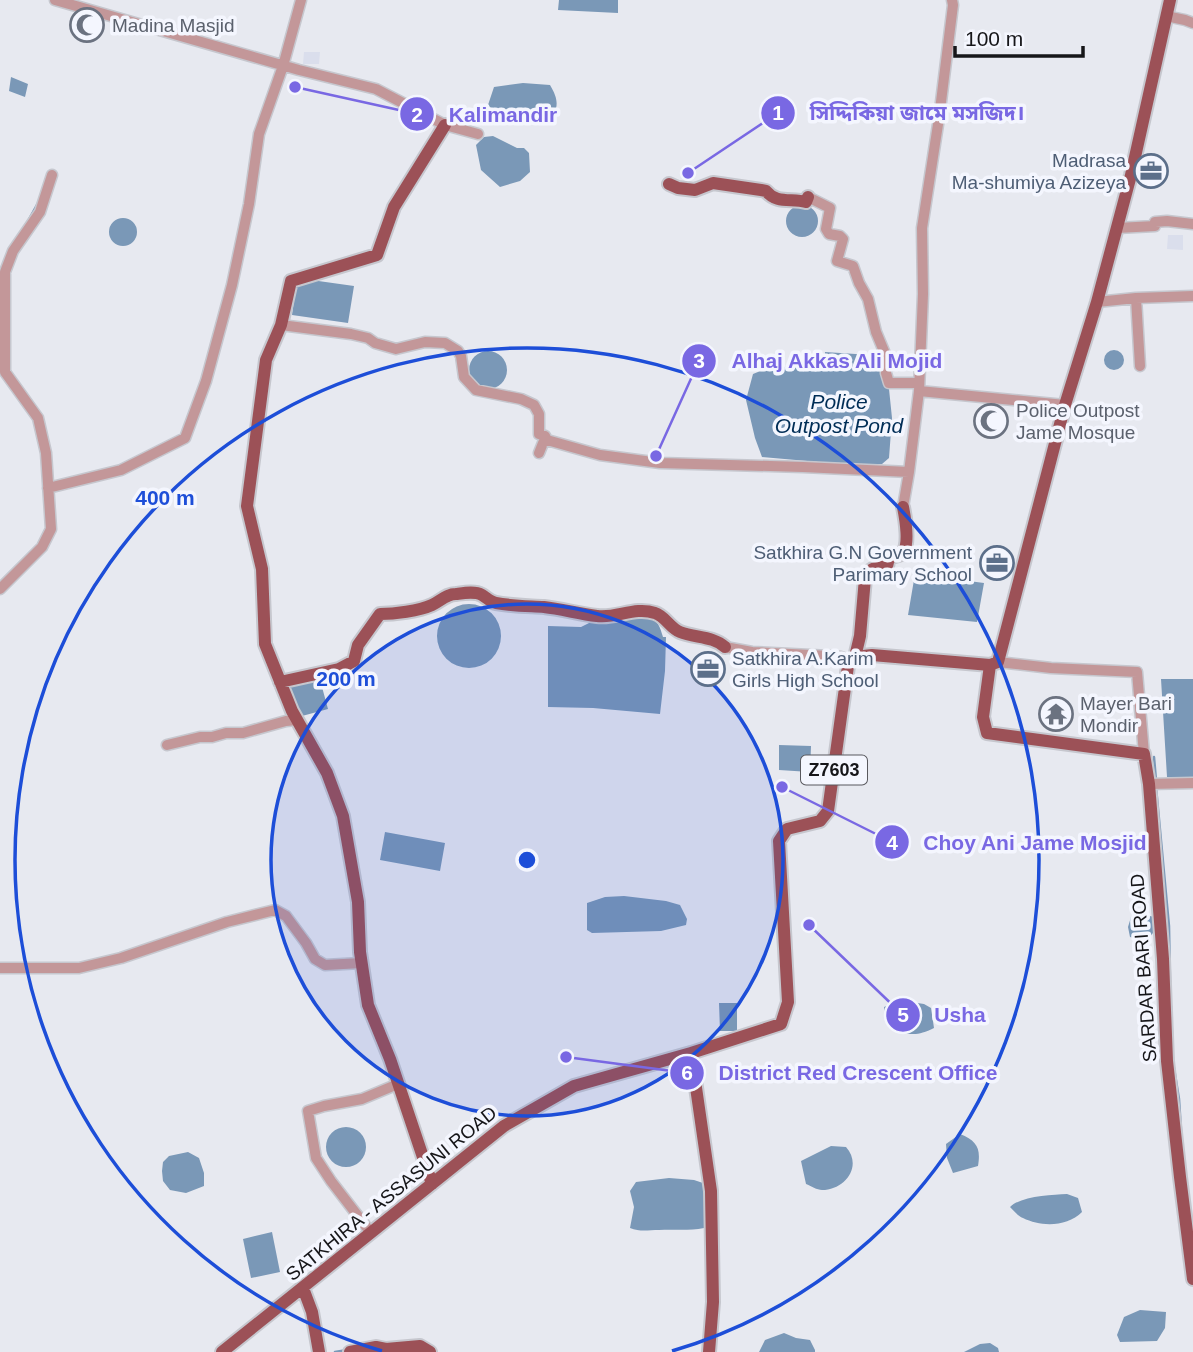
<svg xmlns="http://www.w3.org/2000/svg" width="1193" height="1352" font-family="Arial,'Noto Sans Bengali',sans-serif">
	<style>
		.built { fill: #dadeec }
		.water { fill: #7a98b7 }
		.lines { fill: none; stroke-linecap: round; stroke-linejoin: round }
		.stream { stroke: #7a98b7; stroke-width: 2.5 }
		.minor-casing { stroke: #c6c7ce; stroke-width: 13 }
		.major-casing { stroke: #c6c7ce; stroke-width: 16 }
		.minor { stroke: #c39799; stroke-width: 10 }
		.major { stroke: #9c5157; stroke-width: 12 }
		.ring { fill: none; stroke: #1d4ed8; stroke-width: 3.5 }
		.labels { text-anchor: middle; stroke-width: 7; stroke-linejoin: round; paint-order: stroke }
		.shield { fill: #f4f6fe; stroke: #59595e; stroke-width: 2 }
		.shield-label { font-size: 18px; font-weight: bold; fill: #161619 }
		.worship-label { font-size: 19px; fill: #5b616d; stroke: #f4f6fe; text-anchor: start }
		.service-label { font-size: 19px; fill: #4e5e75; stroke: #f4f6fe; text-anchor: end }
		.street-label { font-size: 19px; fill: #161619; stroke: #f4f6fe }
		.water-label { font-size: 21px; font-style: italic; fill: #002d56; stroke: #f4f6fe }
		.centre { fill: #1d4ed8; stroke: #f4f6fe; stroke-width: 3.5 }
		.ring-label { font-size: 21px; text-anchor: middle; font-weight: bold; fill: #1d4ed8; stroke: #f4f6fe; stroke-width: 7; stroke-linejoin: round; paint-order: stroke }
		.leader { fill: none; stroke: #7968e3; stroke-width: 2.5 }
		.callout-dot { fill: #7968e3; stroke: #f4f6fe; stroke-width: 2.5 }
		.mark-label { font-size: 21px; text-anchor: middle; font-weight: bold; fill: #fff }
		.callout-label { font-size: 21px; text-anchor: middle; font-weight: bold; fill: #7968e3; stroke: #f4f6fe; stroke-width: 7; stroke-linejoin: round; paint-order: stroke }
	</style>
	<rect width="100%" height="100%" fill="#e7e9f0"/>
	<path class="built" d="M304 52H320L319 64H303Z
		M1168 235H1183V250L1167 249Z"/>
	<path class="water" d="M559 0H618V13L558 10Z
		M11 77 28 84 25 97 9 91Z
		M523 83 550 85C559 100 559 108 549 122 524 124 506 125 488 105L494 87Z
		M493 136 517 148H524L529 153 530 172 520 181 500 187 481 170 476 145 484 137Z
		M786 221a16 16 0 1 1 32 0a16 16 0 1 1-32 0Z
		M109 232a14 14 0 1 1 28 0a14 14 0 1 1-28 0Z
		M297 278 354 286 348 323 292 315Z
		M1104 360a10 10 0 1 1 20 0a10 10 0 1 1-20 0Z
		M469 370a19 19 0 1 1 38 0a19 19 0 1 1-38 0Z
		M825 352 886 356 884 377 889 389 892 418 889 458 882 464H841L762 457 755 438 746 400 753 374C767 368 779 366 794 367 805 368 813 370 824 368Z
		M915 574 984 583 977 622 908 615Z
		M437 636a32 32 0 1 1 64 0a32 32 0 1 1-64 0Z
		M648 616C658 620 660 627 663 637H666L665 671 660 714 593 708 548 707V626L581 627 593 621Z
		M319 676 328 709 302 716 295 709 288 685Z
		M1161 679H1193V777H1167Z
		M779 745 811 746 810 772 779 770Z
		M385 832 445 843 440 871 380 860Z
		M624 896 666 901 680 905 687 919 686 925 661 931 592 933 587 930V903L605 897Z
		M1138 913 1154 917 1157 925C1150 941 1146 941 1130 937L1128 927 1131 917Z
		M911 1002 924 1004 931 1008 934 1028C914 1038 906 1035 887 1024L884 1007 895 1003Z
		M719 1003H737V1031H720Z
		M326 1147a20 20 0 1 1 40 0a20 20 0 1 1-40 0Z
		M960 1134C977 1141 981 1148 978 1166L953 1173 947 1158 946 1144Z
		M831 1146 846 1147C863 1166 845 1190 822 1190 817 1190 811 1186 806 1184L801 1161Z
		M188 1152 199 1158 204 1173V1186L186 1193 170 1190 163 1181 162 1171 163 1162 169 1156Z
		M669 1178 694 1180 703 1183 707 1200 704 1228C689 1231 674 1229 659 1230 648 1230 640 1232 630 1228L634 1207 630 1191 636 1182Z
		M1067 1194 1078 1198 1082 1212C1067 1227 1041 1227 1023 1218 1018 1216 1014 1211 1010 1207 1021 1196 1051 1195 1067 1194Z
		M272 1232 280 1272 251 1278 243 1239Z
		M1140 1310 1166 1312 1165 1328 1157 1341 1120 1342 1117 1335 1124 1317Z
		M784 1333 796 1338 810 1340 815 1350V1352H759L765 1340Z
		M990 1343 998 1348 999 1352H964L980 1344Z"/>
	<g class="lines">
		<path class="stream" d="M28 221 38 203
			M1154 757 1156 780
			M1156 787 1169 926 1170 982
			M1171 1006 1173 1062 1179 1099 1182 1145
			M335 1352 347 1350"/>
		<g class="minor-casing">
			<path id="minor" d="M55 0 299 70 376 89 445 125 478 134
				M952 0 953 5 939 118 922 228 923 294 919 391 1065 405
				M1166 16 1185 20 1193 23
				M808 197 830 208 826 229 829 234 840 236 843 239 837 261 853 266 859 283 868 299 876 332 886 356V373L889 383H919
				M1117 228 1155 226V222L1167 221 1193 224
				M1136 298 1140 366
				M1097 302 1136 298 1193 296
				M281 325 351 334 368 338 375 343 396 349 425 342 445 343 458 351 461 356 464 377 476 390 521 399 534 405 539 414V434L545 436 547 440 600 455 660 463 803 467 909 472 919 391
				M539 453 543 443 547 440
				M48 488 121 470 185 438 206 381 232 285 249 204 259 134 283 66 301 0
				M903 507 909 472
				M0 589 42 547 51 529 46 453 38 418 5 372V272L13 251 40 212 52 175
				M725 647 752 652 830 656 841 657 852 661
				M998 662 1051 668 1137 672 1144 754
				M167 745 200 737H212L226 733H243L286 721 297 720
				M1149 784 1193 783
				M0 968H79L121 958 227 922 275 910 286 916 306 943 315 959 325 965 362 963
				M371 1233 331 1181 316 1158 308 1111 324 1106 362 1099 398 1084"/>
		</g>
		<g class="major-casing">
			<path id="major" d="M669 184 678 188 695 190 713 183 761 190 766 191C776 204 792 198 806 202L808 197
				M855 657 860 636 865 578C870 567 876 568 887 566L889 558C893 556 897 556 901 554 911 549 905 517 903 507
				M990 665 983 717 987 733 1144 754 1149 784 1163 959 1167 1061 1180 1177 1193 1279
				M280 682 339 669 354 661 358 645 380 614C394 614 419 611 432 605 441 601 446 594 456 594 464 593 475 591 482 595 487 598 490 602 496 603 512 606 528 606 544 607 562 609 579 614 597 616 616 619 635 606 655 613 665 616 670 628 680 632 695 638 713 636 725 647
				M691 1053 711 1191 713 1302 709 1352
				M432 1184 390 1059 368 1005 360 952 358 902 343 816 327 773 292 711 265 644 262 569 247 506 266 360 281 325 291 281 377 255 394 207 445 125
				M303 1288 312 1312 319 1352
				M222 1352 504 1126 574 1086 691 1053 781 1024 788 1002 779 841 787 829 820 821 828 811 848 666 855 657 872 655 990 665 998 662 1065 405 1097 302 1131 175 1170 0
				M350 1352 376 1347 386 1349 420 1346 430 1352"/>
		</g>
		<use href="#minor" class="minor"/>
		<use href="#major" class="major"/>
	</g>
	<circle cx="527" cy="860" r="256" fill="#1d4ed8" fill-opacity=".12"/>
	<g class="ring">
		<circle cx="527" cy="860" r="256"/>
		<path d="M382 1351A512 512 0 1 1 672 1351"/>
	</g>
	<defs>
		<g id="mosque-ring" transform="scale(1.75)"><circle r="9.5" fill="#f4f6fe" stroke="#6b7280" stroke-width="1.5"/><path d="M3.5-4.9A6 6 0 1 0 3.5 4.9A5 5 0 1 1 3.5-4.9Z" fill="#6b7280"/></g>
		<g id="office-ring" transform="scale(1.75)"><circle r="9.5" fill="#f4f6fe" stroke="#5c6f8a" stroke-width="1.5"/><path d="M-6-3h4V-5.5h4V-3h4V5H-6ZM-1-4.5V-3h2v-1.5ZM-6 0V1H6V0Z" fill="#5c6f8a"/></g>
		<g id="temple-ring" transform="scale(1.75)"><circle r="9.5" fill="#f4f6fe" stroke="#6b7280" stroke-width="1.5"/><path d="M0-6L5-2H3V0L6.5 2.5H4V6H1.5V3h-3V6H-4V2.5H-6.5L-3 0V-2H-5Z" fill="#6b7280"/></g>
	</defs>
	<g fill-rule="evenodd">
		<use href="#mosque-ring" x="87" y="25"/>
		<use href="#office-ring" x="1151" y="171"/>
		<use href="#mosque-ring" x="991" y="421"/>
		<use href="#office-ring" x="997" y="563"/>
		<use href="#office-ring" x="708" y="669"/>
		<use href="#temple-ring" x="1056" y="714"/>
	</g>
	<g class="labels">
		<rect class="shield" x="801" y="755.5" width="66" height="29" rx="5"/>
		<g class="shield-label">
			<text x="834" y="776">Z7603</text>
		</g>
		<g class="worship-label">
			<text x="112" y="32">Madina Masjid</text>
			<text x="1016" y="417">Police Outpost<tspan x="1016" dy="22">Jame Mosque</tspan></text>
			<text x="1080" y="710">Mayer Bari<tspan x="1080" dy="22">Mondir</tspan></text>
		</g>
		<g class="service-label">
			<text x="1126" y="167">Madrasa<tspan x="1126" dy="22">Ma-shumiya Azizeya</tspan></text>
			<text x="972" y="559">Satkhira G.N Government<tspan x="972" dy="22">Parimary School</tspan></text>
			<text x="732" y="665" text-anchor="start">Satkhira A.Karim<tspan x="732" dy="22">Girls High School</tspan></text>
		</g>
		<g class="street-label">
			<text transform="translate(1143 968) rotate(-94)" y="7">SARDAR BARI ROAD</text>
			<text transform="translate(391 1193) rotate(-39)" y="7">SATKHIRA - ASSASUNI ROAD</text>
		</g>
		<g class="water-label">
			<text x="839" y="409">Police<tspan x="839" dy="24">Outpost Pond</tspan></text>
		</g>
	</g>
	<circle cx="527" cy="860" r="10" class="centre"/>
	<g class="ring-label">
		<text x="165" y="505">400 m</text>
		<text x="346" y="686">200 m</text>
	</g>
	<path class="leader" d="M688 173L778 113M295 87L417 114M656 456L699 361M782 787L892 842M809 925L903 1015M566 1057L687 1073"/>
	<g class="callout-dot">
		<circle cx="688" cy="173" r="7"/>
		<circle cx="295" cy="87" r="7"/>
		<circle cx="656" cy="456" r="7"/>
		<circle cx="782" cy="787" r="7"/>
		<circle cx="809" cy="925" r="7"/>
		<circle cx="566" cy="1057" r="7"/>
		<circle cx="778" cy="113" r="18"/>
		<circle cx="417" cy="114" r="18"/>
		<circle cx="699" cy="361" r="18"/>
		<circle cx="892" cy="842" r="18"/>
		<circle cx="903" cy="1015" r="18"/>
		<circle cx="687" cy="1073" r="18"/>
	</g>
	<g class="mark-label">
		<text x="778" y="120">1</text>
		<text x="417" y="122">2</text>
		<text x="699" y="368">3</text>
		<text x="892" y="850">4</text>
		<text x="903" y="1022">5</text>
		<text x="687" y="1080">6</text>
	</g>
	<g class="callout-label">
		<text x="917" y="120">সিদ্দিকিয়া জামে মসজিদ।</text>
		<text x="503" y="122">Kalimandir</text>
		<text x="837" y="368">Alhaj Akkas Ali Mojid</text>
		<text x="1035" y="850">Choy Ani Jame Mosjid</text>
		<text x="960" y="1022">Usha</text>
		<text x="858" y="1080">District Red Crescent Office</text>
	</g>
	<path d="M955 46v10h128v-10" fill="none" stroke="#161619" stroke-width="3.5"/>
	<text x="965" y="46" font-size="21" fill="#161619" stroke="#f4f6fe" stroke-width="5" paint-order="stroke">100 m</text>
</svg>
